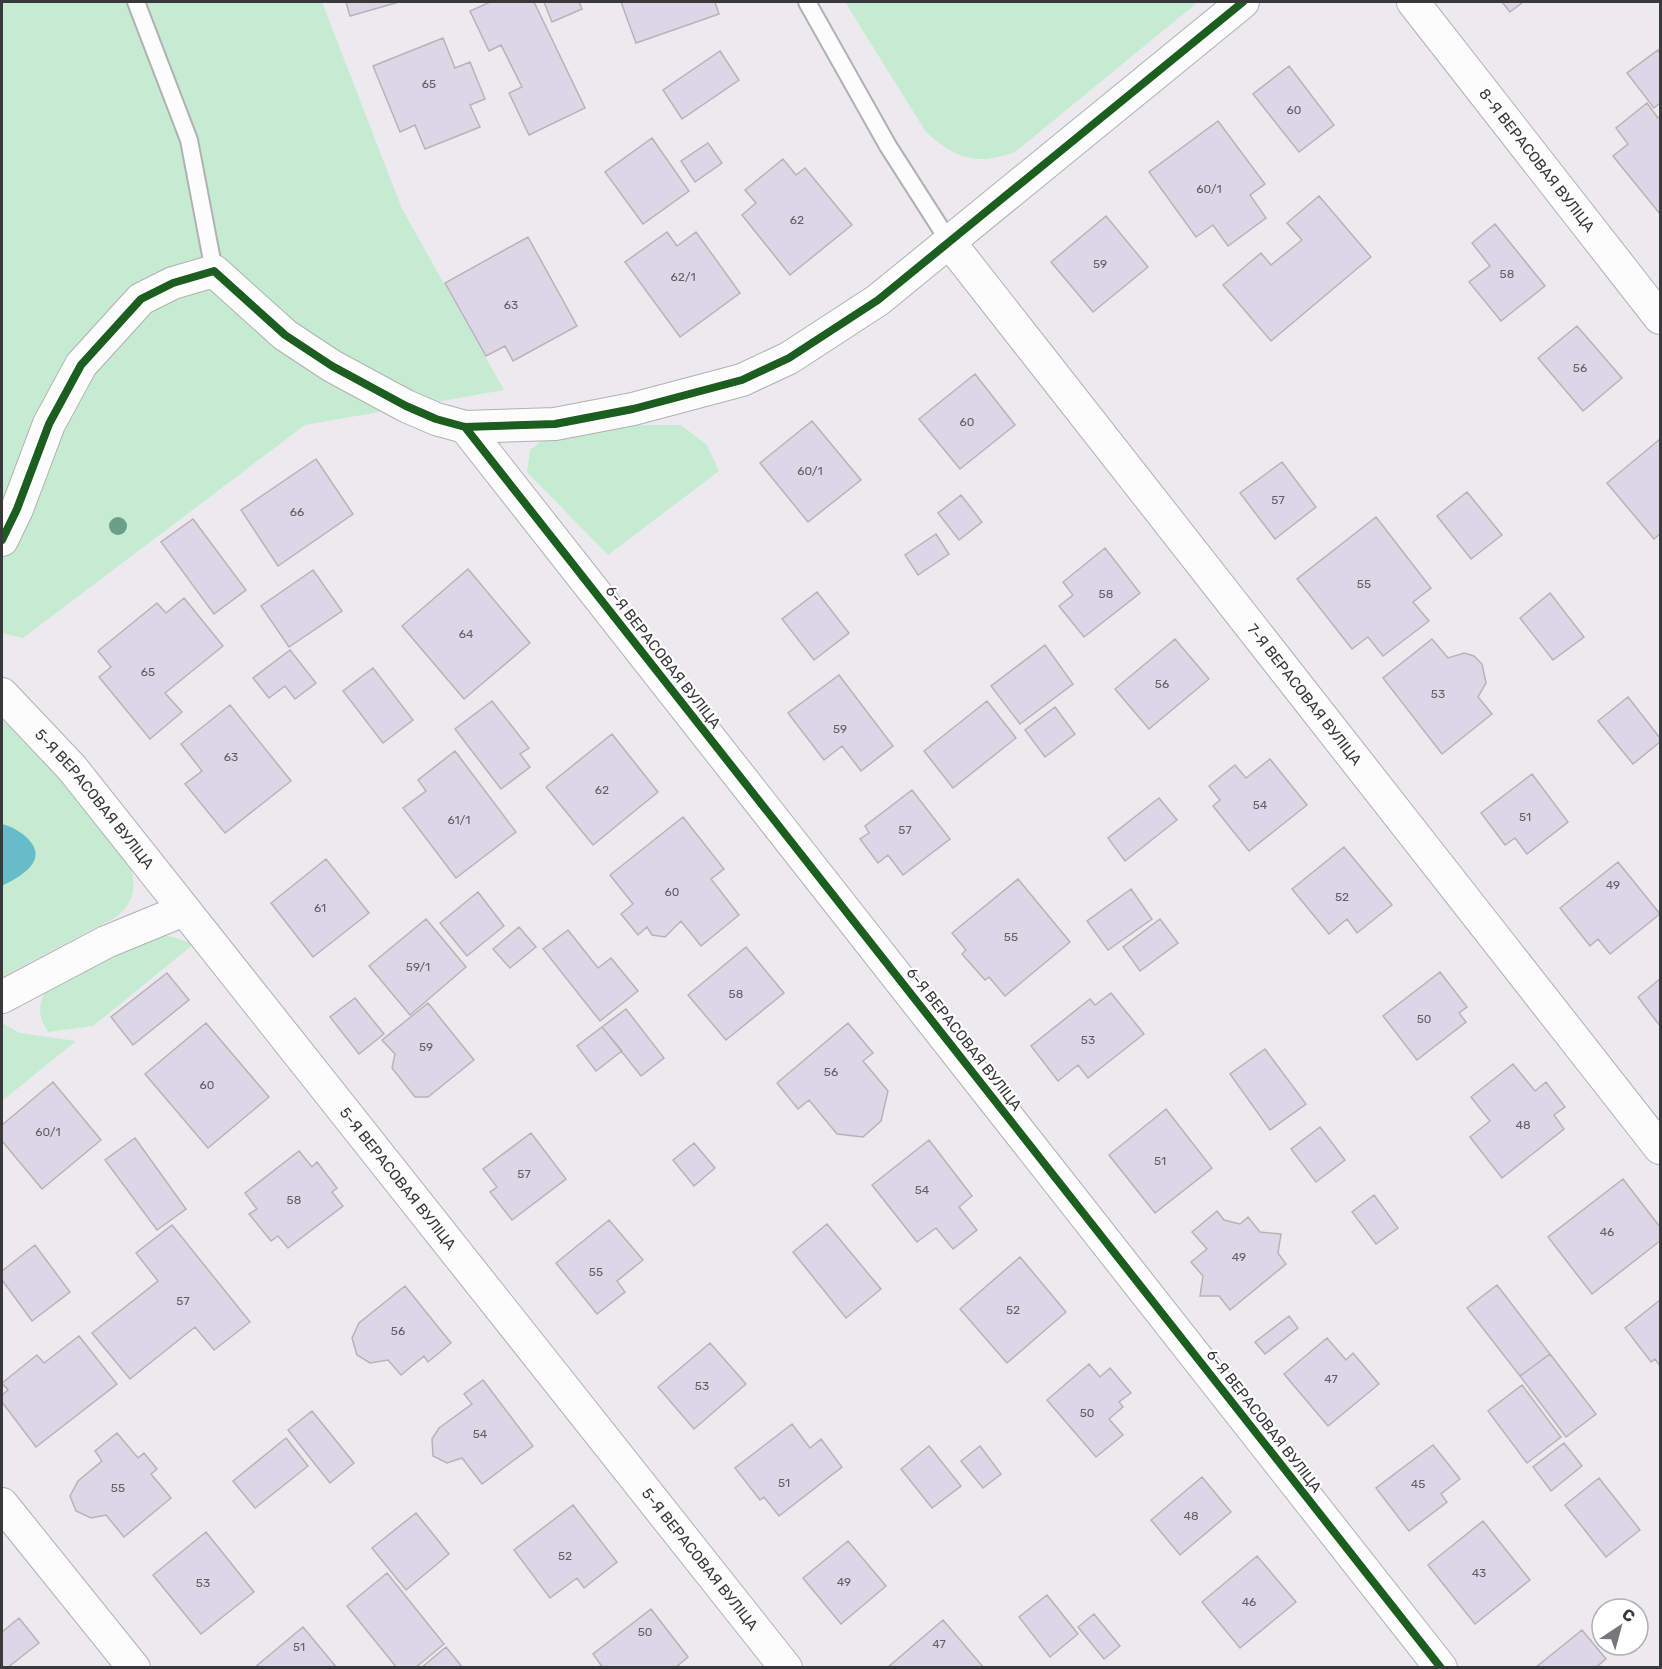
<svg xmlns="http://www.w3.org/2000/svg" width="1662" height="1669" font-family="Rubik,sans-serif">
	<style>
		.green { fill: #c6ebd3 }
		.water { fill: #66bcc8 }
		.building { fill: #ddd6e6; stroke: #b5b4b6; stroke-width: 1.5 }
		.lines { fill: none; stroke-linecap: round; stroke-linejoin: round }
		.lane-casing { stroke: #b1b0b2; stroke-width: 20 }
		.street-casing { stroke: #b1b0b2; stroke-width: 34 }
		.lane { stroke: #fcfcfc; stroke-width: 16 }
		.street { stroke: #fcfcfc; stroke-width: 32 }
		.cycleway-casing { stroke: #fff; stroke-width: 11 }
		.cycleway { stroke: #1b5e20; stroke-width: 8 }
		.tree { fill: #6b9f88 }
		.labels { text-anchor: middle; stroke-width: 4.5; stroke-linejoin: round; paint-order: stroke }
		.number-label { font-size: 12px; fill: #626066 }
		.street-label { font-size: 15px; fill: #39383b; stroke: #fff }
	</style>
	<rect width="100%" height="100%" fill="#eceaee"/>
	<path class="green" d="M2 2H322L402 209 504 390 305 425 23 638 2 633Z
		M845 2H1198L1015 152C976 166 956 159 926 132Z
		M628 425H681L707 445 719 471 608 555 527 472 530 450 548 436Z
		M2 719 27 742 40 744 127 859C137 881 137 901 116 917L2 977Z
		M221 922 93 1026 48 1032C39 1018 37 1007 45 992 71 978 138 937 164 936 172 936 179 938 186 942Z
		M2 1023 20 1033 76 1041 2 1101Z"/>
	<path class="water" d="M2 824C19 828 48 848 30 867 22 876 11 881 2 886Z"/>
	<path class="building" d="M346 2H399L350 16Z
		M490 2H534L585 108 529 135 509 93 522 87 501 45 489 51 470 11Z
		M544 2H579L582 9 552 22Z
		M621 2H715L719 14 636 43Z
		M1502 2H1523L1510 12Z
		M443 38 455 68 470 62 485 99 470 105 480 127 425 149 415 125 400 132 373 66Z
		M1658 50 1660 54V103L1654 108 1627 73Z
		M720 51 739 80 682 119 663 90Z
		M1289 66 1334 125 1299 152 1253 94Z
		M1647 103 1658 118 1660 116V214L1613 156 1628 144 1616 128Z
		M1218 121 1265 184 1250 195 1266 218 1228 246 1213 225 1196 237 1149 172Z
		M652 138 689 191 643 224 605 172Z
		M708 143 722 163 695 182 681 161Z
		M783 159 796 175 805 168 852 225 790 275 742 215 756 203 745 190Z
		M1319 196 1371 257 1271 341 1223 285 1261 253 1271 265 1302 240 1287 223Z
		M1106 216 1148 267 1093 312 1051 262Z
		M1495 224 1545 286 1501 321 1469 282 1490 266 1472 243Z
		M667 232 677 246 696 232 740 293 680 337 625 262Z
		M528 237 577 326 513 361 505 346 486 356 445 283Z
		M1577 326 1622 378 1583 411 1538 358Z
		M975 374 1015 425 960 469 919 419Z
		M812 421 861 480 808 522 760 463Z
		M1660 439V534L1654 539 1607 483Z
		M316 459 353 514 278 566 241 510Z
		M1282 462 1316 507 1275 539 1240 493Z
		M1467 492 1502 535 1471 559 1437 516Z
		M961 495 982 522 959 540 938 513Z
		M1376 517 1431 588 1413 602 1429 621 1383 656 1368 637 1352 649 1297 579Z
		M193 519 246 590 214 614 161 542Z
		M936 534 949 554 918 575 905 555Z
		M1105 548 1140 593 1084 637 1059 606 1073 595 1063 582Z
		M468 569 530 643 464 699 402 626Z
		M313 570 342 611 289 647 261 606Z
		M817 592 849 633 814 660 782 619Z
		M1550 593 1584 637 1553 660 1520 618Z
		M184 598 223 646 165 693 182 712 150 739 99 677 111 667 98 651 157 603 166 613Z
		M1175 639 1209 679 1149 729 1115 689Z
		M1432 639 1448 658 1464 653 1474 656 1482 664 1486 683 1478 697 1492 714 1442 754 1383 678Z
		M1045 645 1073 684 1020 724 991 686Z
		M290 650 316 683 295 699 285 686 269 698 253 678Z
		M373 668 413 720 383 743 343 691Z
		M839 675 893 746 861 771 842 746 824 760 788 713Z
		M1628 697 1660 738V742L1633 764 1598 721Z
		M492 701 529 748 520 754 530 767 501 789 455 729Z
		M987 701 1016 738 953 788 924 751Z
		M230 705 291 781 225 833 185 784 202 771 181 744Z
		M1055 707 1075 734 1045 757 1025 730Z
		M612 734 658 792 593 845 546 787Z
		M455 751 516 832 456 878 403 808 426 791 418 780Z
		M1270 759 1307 805 1249 851 1213 806 1220 800 1209 786 1235 765 1246 778Z
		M1532 774 1568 822 1527 854 1515 838 1505 845 1481 813Z
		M912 790 950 839 903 875 888 855 878 863 860 839 869 833 865 826Z
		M1159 798 1177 820 1125 861 1108 838Z
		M683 817 724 869 711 879 739 915 701 946 681 921 665 937 652 935 647 927 638 935 621 914 633 904 610 875Z
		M1344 847 1392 905 1357 933 1347 919 1329 934 1292 889Z
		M326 859 369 913 313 957 271 903Z
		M1618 862 1660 914 1610 954 1598 939 1590 946 1560 908Z
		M1018 879 1070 942 1005 996 989 977 985 980 962 954 966 950 952 933Z
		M1131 889 1152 919 1108 950 1087 921Z
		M478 892 504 926 467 956 440 923Z
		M426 919 466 967 410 1015 369 966Z
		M1160 919 1178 943 1140 971 1123 947Z
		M519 927 536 947 510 968 493 949Z
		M568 930 598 968 611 958 638 991 600 1021 543 949Z
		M746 947 784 993 726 1040 688 995Z
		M1440 972 1467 1007 1459 1013 1466 1022 1417 1060 1383 1016Z
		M167 973 189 1000 133 1045 111 1017Z
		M1660 979V1026L1638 997Z
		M1111 993 1144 1034 1088 1078 1078 1065 1058 1081 1031 1046 1090 999 1095 1005Z
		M355 998 384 1034 359 1054 330 1017Z
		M428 1003 474 1060 428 1097H415L392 1068 395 1054 382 1040Z
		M626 1009 664 1058 641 1076 602 1027Z
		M206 1023 269 1097 208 1148 145 1074Z
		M848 1023 873 1053 863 1061 888 1091 881 1121 863 1137 837 1134 809 1100 798 1109 777 1083Z
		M602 1027 622 1051 596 1071 577 1046Z
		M1265 1049 1306 1104 1270 1130 1230 1074Z
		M1513 1064 1535 1091 1546 1082 1565 1107 1554 1115 1564 1129 1502 1178 1470 1137 1490 1121 1471 1097Z
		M53 1082 101 1140 42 1189 2 1141V1125Z
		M1166 1109 1212 1168 1155 1213 1109 1155Z
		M1320 1127 1345 1160 1316 1182 1291 1149Z
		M531 1133 566 1179 512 1220 490 1192 497 1187 483 1169Z
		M135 1138 186 1209 157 1230 105 1160Z
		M929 1140 972 1196 959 1207 977 1230 953 1249 936 1228 917 1242 872 1185Z
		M694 1143 715 1168 694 1186 673 1160Z
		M299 1151 312 1167 317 1162 337 1188 332 1192 343 1206 288 1248 278 1236 271 1241 249 1214 257 1209 245 1193Z
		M1623 1179 1660 1227V1241L1592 1294 1548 1237Z
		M1374 1195 1398 1228 1376 1244 1352 1212Z
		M1217 1211 1224 1220 1240 1224 1248 1217 1260 1232 1281 1234 1278 1253 1286 1264 1230 1310 1219 1296H1200L1203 1276 1191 1262 1207 1249 1192 1232Z
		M609 1220 643 1260 617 1281 625 1292 597 1314 556 1263Z
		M827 1224 881 1289 846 1318 793 1252Z
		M172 1225 250 1322 214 1350 195 1327 130 1379 92 1333 158 1281 136 1253Z
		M35 1245 70 1292 32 1321 2 1280V1271Z
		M1020 1257 1066 1312 1007 1363 960 1309Z
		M1497 1285 1550 1354 1520 1376 1467 1308Z
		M405 1286 451 1343 428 1362 424 1356 401 1375 388 1360 370 1363 357 1355 352 1338 359 1323Z
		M1660 1300V1366L1655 1359 1651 1362 1625 1328Z
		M1289 1316 1298 1328 1265 1354 1255 1342Z
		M79 1336 117 1384 36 1447 2 1402V1395L8 1390 2 1383 37 1355 44 1363Z
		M1327 1338 1346 1360 1353 1353 1379 1384 1328 1426 1284 1374Z
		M710 1343 746 1384 694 1429 658 1387Z
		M1550 1354 1596 1414 1566 1437 1520 1376Z
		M1089 1364 1100 1377 1110 1368 1131 1393 1119 1402 1123 1407 1109 1419 1123 1435 1096 1457 1047 1400Z
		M483 1380 533 1446 482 1484 462 1458 447 1463 433 1456 432 1439 439 1428 472 1404 464 1394Z
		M1522 1385 1561 1437 1527 1463 1488 1411Z
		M312 1411 354 1463 330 1483 288 1430Z
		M792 1424 810 1448 821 1439 842 1467 779 1516 764 1497 760 1500 735 1468Z
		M117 1433 138 1458 144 1453 157 1469 151 1474 171 1498 124 1537 106 1515 91 1518 76 1511 70 1496 78 1481 102 1461 95 1451Z
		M286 1438 308 1466 255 1508 233 1481Z
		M1564 1443 1582 1466 1551 1491 1533 1467Z
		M1433 1445 1460 1479 1441 1494 1447 1502 1409 1531 1376 1488Z
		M929 1446 961 1486 932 1508 901 1469Z
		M980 1446 1001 1474 983 1488 961 1461Z
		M1202 1477 1231 1512 1180 1555 1151 1520Z
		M1599 1478 1640 1530 1606 1557 1565 1505Z
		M573 1505 617 1562 584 1588 577 1578 550 1598 514 1550Z
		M416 1513 449 1554 406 1590 372 1548Z
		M1483 1521 1530 1580 1475 1624 1428 1565Z
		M206 1532 254 1592 201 1634 153 1575Z
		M848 1541 886 1586 841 1624 803 1578Z
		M1257 1556 1296 1602 1240 1648 1202 1602Z
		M387 1573 444 1644 415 1668H397L347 1606Z
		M1047 1595 1078 1634 1050 1657 1019 1617Z
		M651 1609 688 1657 675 1668H603L593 1654Z
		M1094 1614 1120 1646 1104 1659 1078 1627Z
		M19 1618 39 1643 7 1668H2V1632Z
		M943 1620 984 1668H887Z
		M303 1627 337 1668H254Z
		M1582 1630 1606 1659 1595 1668H1535Z
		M446 1647 463 1668H421Z"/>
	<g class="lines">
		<g class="lane-casing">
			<path id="lane" d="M136 2 189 140 214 271
				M807 2 888 146 950 243"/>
		</g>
		<g class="street-casing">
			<g id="street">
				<path id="s1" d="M1413 2 1660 318"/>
				<path id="s2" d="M950 243 1660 1148"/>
				<path d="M465 427 1441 1668"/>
				<path d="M2 540 17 509 49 424 81 365 141 299 173 283 214 271 285 335 332 366 406 406 436 419 465 427 555 424 633 409 742 380 789 358 878 300 1243 2"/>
				<path id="s3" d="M2 694 72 768 786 1668"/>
				<path d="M2 997 106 942 184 910"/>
				<path d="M2 1504 134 1668"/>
			</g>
		</g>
		<use href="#lane" class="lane"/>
		<use href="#street" class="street"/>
		<g class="cycleway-casing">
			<path id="cycleway" d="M465 427 1441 1668
				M2 540 17 509 49 424 81 365 141 299 173 283 214 271 285 335 332 366 406 406 436 419 465 427 555 424 633 409 742 380 789 358 878 300 1243 2"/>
		</g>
		<use href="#cycleway" class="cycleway"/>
	</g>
	<circle class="tree" cx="118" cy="526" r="9"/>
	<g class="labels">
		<g class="number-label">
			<text x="429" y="88">65</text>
			<text x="1294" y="114">60</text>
			<text x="1209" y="193">60/1</text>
			<text x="797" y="224">62</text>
			<text x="1100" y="268">59</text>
			<text x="1507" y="278">58</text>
			<text x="683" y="281">62/1</text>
			<text x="511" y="309">63</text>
			<text x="1580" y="372">56</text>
			<text x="967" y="426">60</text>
			<text x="810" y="475">60/1</text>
			<text x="1278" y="504">57</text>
			<text x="297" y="516">66</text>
			<text x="1364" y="588">55</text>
			<text x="1106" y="598">58</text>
			<text x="466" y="638">64</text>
			<text x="148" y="676">65</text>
			<text x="1162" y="688">56</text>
			<text x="1438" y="698">53</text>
			<text x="840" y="733">59</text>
			<text x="231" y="761">63</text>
			<text x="602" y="794">62</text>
			<text x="1260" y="809">54</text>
			<text x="1525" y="821">51</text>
			<text x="459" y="824">61/1</text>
			<text x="905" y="834">57</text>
			<text x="1613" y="889">49</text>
			<text x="672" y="896">60</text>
			<text x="1342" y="901">52</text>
			<text x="320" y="912">61</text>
			<text x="1011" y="941">55</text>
			<text x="418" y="971">59/1</text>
			<text x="736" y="998">58</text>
			<text x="1424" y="1023">50</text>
			<text x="1088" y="1044">53</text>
			<text x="426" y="1051">59</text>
			<text x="831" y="1076">56</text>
			<text x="207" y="1089">60</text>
			<text x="1523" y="1129">48</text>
			<text x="48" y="1136">60/1</text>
			<text x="1160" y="1165">51</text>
			<text x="524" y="1178">57</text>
			<text x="922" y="1194">54</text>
			<text x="294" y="1204">58</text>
			<text x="1607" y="1236">46</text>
			<text x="1239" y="1261">49</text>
			<text x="596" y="1276">55</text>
			<text x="183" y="1305">57</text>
			<text x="1013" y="1314">52</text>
			<text x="398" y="1335">56</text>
			<text x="1331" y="1383">47</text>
			<text x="702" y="1390">53</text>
			<text x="1087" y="1417">50</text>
			<text x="480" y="1438">54</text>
			<text x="784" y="1487">51</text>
			<text x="1418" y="1488">45</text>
			<text x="118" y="1492">55</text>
			<text x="1191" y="1520">48</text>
			<text x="565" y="1560">52</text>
			<text x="1479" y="1577">43</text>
			<text x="844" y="1586">49</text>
			<text x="203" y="1587">53</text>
			<text x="1249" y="1606">46</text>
			<text x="645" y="1636">50</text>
			<text x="939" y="1648">47</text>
			<text x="299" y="1651">51</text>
		</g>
		<g class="street-label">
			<text dy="5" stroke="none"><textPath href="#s1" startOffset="201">8-Я ВЕРАСОВАЯ ВУЛІЦА</textPath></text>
			<text transform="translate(663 657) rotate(52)" y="5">6-Я ВЕРАСОВАЯ ВУЛІЦА</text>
			<text dy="5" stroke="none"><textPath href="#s2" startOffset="574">7-Я ВЕРАСОВАЯ ВУЛІЦА</textPath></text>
			<text dy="5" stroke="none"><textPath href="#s3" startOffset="140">5-Я ВЕРАСОВАЯ ВУЛІЦА</textPath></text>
			<text transform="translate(964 1039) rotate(52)" y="5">6-Я ВЕРАСОВАЯ ВУЛІЦА</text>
			<text dy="5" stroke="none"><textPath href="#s3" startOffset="626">5-Я ВЕРАСОВАЯ ВУЛІЦА</textPath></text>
			<text transform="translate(1264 1421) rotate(52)" y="5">6-Я ВЕРАСОВАЯ ВУЛІЦА</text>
			<text dy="5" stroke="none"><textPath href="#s3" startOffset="1112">5-Я ВЕРАСОВАЯ ВУЛІЦА</textPath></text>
		</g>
	</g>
	<rect width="1662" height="1669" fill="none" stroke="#39383b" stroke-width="6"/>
	<g transform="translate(1620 1627) rotate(36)"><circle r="28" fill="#ffffff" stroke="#b0afb1" stroke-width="1.5"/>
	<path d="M0-4.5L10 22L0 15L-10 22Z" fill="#78767a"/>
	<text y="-9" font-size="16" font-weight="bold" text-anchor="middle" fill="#39383b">С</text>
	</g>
</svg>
